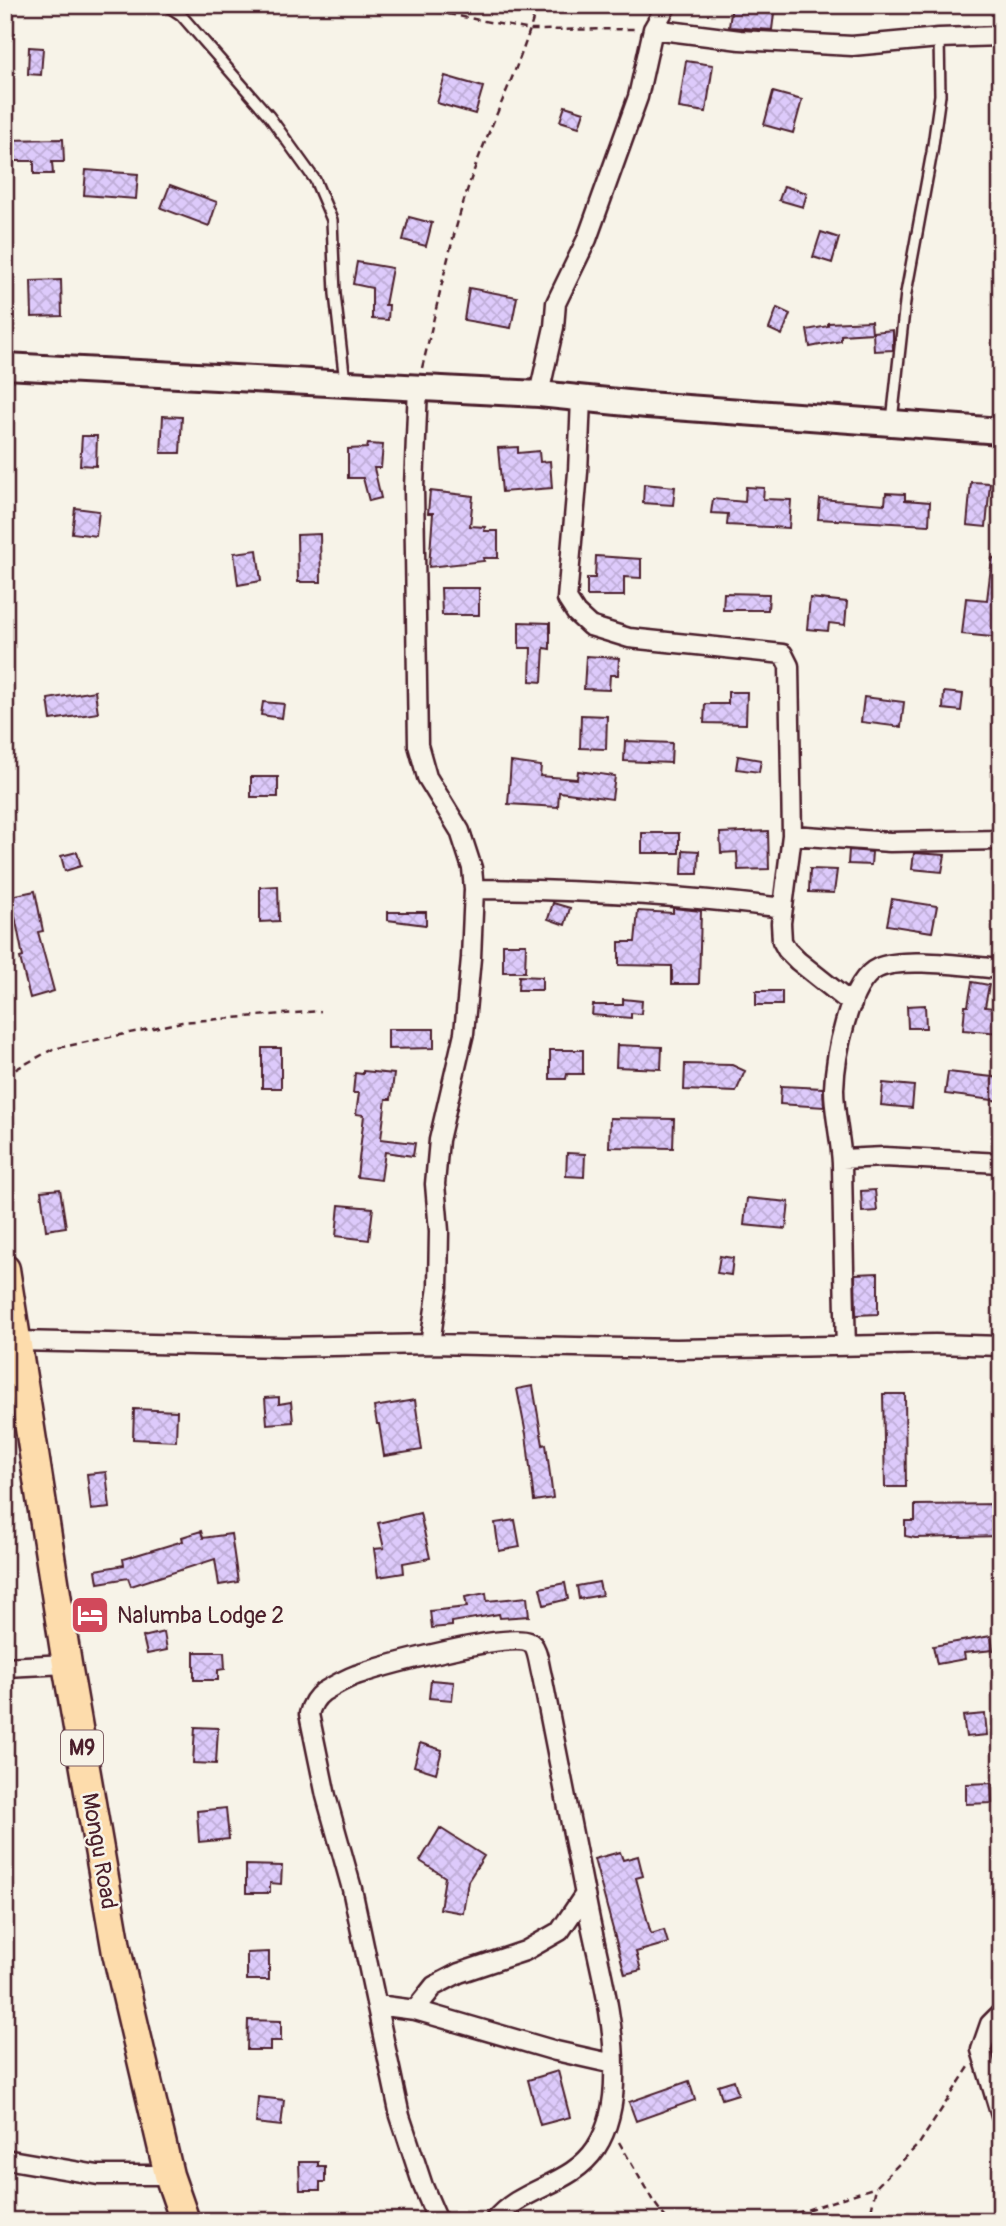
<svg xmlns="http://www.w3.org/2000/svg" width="1006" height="2226" font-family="Pangolin,sans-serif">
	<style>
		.building { fill: url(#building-cross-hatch); stroke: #4a1f2b; stroke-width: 2 }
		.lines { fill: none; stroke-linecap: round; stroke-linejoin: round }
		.lane-casing { stroke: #4a1f2b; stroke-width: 14 }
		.street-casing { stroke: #4a1f2b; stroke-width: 23 }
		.secondary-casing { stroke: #4a1f2b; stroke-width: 30 }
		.primary-casing { stroke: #4a1f2b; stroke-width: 33 }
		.path { stroke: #4a1f2b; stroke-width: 2.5; stroke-dasharray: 7 5; stroke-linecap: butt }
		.lane { stroke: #f7f3e8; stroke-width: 9 }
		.street { stroke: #f7f3e8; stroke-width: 18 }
		.secondary { stroke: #f7f3e8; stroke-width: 24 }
		.primary { stroke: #fddcac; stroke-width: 28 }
		.labels { text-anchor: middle; stroke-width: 5; stroke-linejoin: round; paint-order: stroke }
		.shield { fill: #f7f3e8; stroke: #7e5f64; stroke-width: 2 }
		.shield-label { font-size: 21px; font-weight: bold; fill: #4a1f2b }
		.poi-label { font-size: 23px; fill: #4a1f2b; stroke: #f7f3e8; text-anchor: start }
		.street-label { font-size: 23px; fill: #4a1f2b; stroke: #f7f3e8 }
	</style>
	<defs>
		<pattern id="building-cross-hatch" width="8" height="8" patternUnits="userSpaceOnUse" patternTransform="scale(1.75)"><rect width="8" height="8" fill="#ddcafb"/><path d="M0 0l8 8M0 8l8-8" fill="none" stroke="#bfadd7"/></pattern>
	</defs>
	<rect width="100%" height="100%" fill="#f7f3e8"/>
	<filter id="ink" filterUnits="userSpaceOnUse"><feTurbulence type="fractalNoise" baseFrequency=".0143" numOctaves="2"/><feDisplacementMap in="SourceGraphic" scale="14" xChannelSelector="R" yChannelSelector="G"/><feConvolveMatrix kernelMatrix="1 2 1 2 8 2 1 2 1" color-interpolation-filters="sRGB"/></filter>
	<g filter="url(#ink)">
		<path class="building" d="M732 5H775L772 30 729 27Z
			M29 47 43 48 41 75 28 74Z
			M686 61 713 65 706 112 679 108Z
			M445 76 483 87 475 114 437 103Z
			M773 92 802 100 793 133 764 125Z
			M565 106 584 112 579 127 560 121Z
			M63 139 64 162H52L53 174H34V161H5V140Z
			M86 170 138 174 136 199 84 195Z
			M170 185 217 202 209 226 161 208Z
			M784 186 807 193 803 207 779 200Z
			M409 217 432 223 426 246 403 240Z
			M821 232 839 238 832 263 813 257Z
			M357 262 392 268 385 305H389L388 320 372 319V288L353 284Z
			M61 280 62 316 32 317 31 281Z
			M469 288 517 297 511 328 464 320Z
			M777 308 790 314 782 335 769 329Z
			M871 321 872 333 841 335V341L810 347 807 330 828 326V323Z
			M893 330V350L874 351 873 332Z
			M163 416 182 417 180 453H161Z
			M82 436H97L96 466 80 465Z
			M368 444 383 445 381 468H374L381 498 369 501 363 478H348V449L367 448Z
			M518 447V453L539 451 540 462 550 461 552 488 502 492 498 448Z
			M971 482 990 483 986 527 967 525Z
			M644 484 675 487 673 505 643 503Z
			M746 487 764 488 763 499 791 500 789 528 727 525 728 514 711 513 713 499 745 502Z
			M430 491 473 496 470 526 485 527 484 531H498V558H483L484 561 429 567 433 513H428Z
			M886 493 905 494V500L930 502 929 525 818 519 820 499 885 504Z
			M75 508 99 511 96 536 72 533Z
			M320 534 321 582H298L297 535Z
			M257 550 261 581 238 585 234 553Z
			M596 556 641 559V578L624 577V596H587V578H595Z
			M992 558 1001 559V638L962 634 966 598 987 600Z
			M441 588H479V615H442Z
			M724 593 769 594 768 610H723Z
			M810 598 847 602 845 625 829 623 828 631 807 629Z
			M519 622 550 623V649L544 648 542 682 530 681 531 648H519Z
			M586 656 619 658 618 675H610L609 690 584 689Z
			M95 691 98 713 51 720 48 699Z
			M728 692H747L746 724 704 723 705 704H728Z
			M944 692 963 694 961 711 943 709Z
			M864 697 904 702 901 727 861 722Z
			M263 702 284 704 282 718 261 715Z
			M581 715 607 716 606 749 580 748Z
			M625 741 672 743 671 763 624 761Z
			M738 756 761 760 759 772 736 769Z
			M511 762 541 766 540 776 577 779 578 771 615 776 612 799 559 792 558 807 508 804Z
			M251 777H278V797H251Z
			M768 831 769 869 738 870 737 852 721 853 720 833Z
			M642 833H679V853H642Z
			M683 850 699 851 698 874H682Z
			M849 850 872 852 871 865 848 864Z
			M77 852 81 866 65 871 61 856Z
			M914 853 945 855 942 872 912 869Z
			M810 869 837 870 834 893 809 892Z
			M278 886 279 921 260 922V887Z
			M35 891 43 931 38 932 54 991 30 998 20 958 23 957 11 896Z
			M892 899 937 906 932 932 887 925Z
			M553 903 570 908 565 925 548 919Z
			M673 908 701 911 699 984H672V966L619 965V942H635L638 911 673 913Z
			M388 912H426V925L388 920Z
			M503 944H526L525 972H503Z
			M519 976 542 977V990H518Z
			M972 982 989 985 985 1007 1001 1009V1033L963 1030 965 1006H968Z
			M756 991H782V1005H756Z
			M623 999 642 1001 641 1014 631 1013V1018L592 1015 593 1005H623Z
			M925 1005 926 1028H908L907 1006Z
			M388 1029H434V1048L388 1049Z
			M617 1045 662 1047 661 1069 616 1067Z
			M262 1048H281V1088H262Z
			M550 1050H583V1074H567L566 1079H550Z
			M685 1064 732 1065 745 1071 736 1092 684 1090Z
			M363 1071 394 1074 391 1099H386L381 1139 415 1143 413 1156 385 1152 381 1180 357 1177 364 1115 356 1114 359 1093H353L355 1073 363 1074Z
			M948 1072 1001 1078V1101L945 1094Z
			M883 1083 914 1086 912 1108 881 1105Z
			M781 1086 823 1088 824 1107 780 1104Z
			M610 1118 674 1119 673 1148 609 1147Z
			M567 1153 585 1154 584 1177 566 1176Z
			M60 1189 66 1227 46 1230 41 1191Z
			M875 1190 877 1211 862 1212 861 1191Z
			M747 1198 789 1202 786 1229 744 1225Z
			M339 1205 373 1208 369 1240 336 1236Z
			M720 1256 733 1258 731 1275 717 1273Z
			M878 1273V1314L856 1315 855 1274Z
			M533 1386 543 1445 546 1444 553 1498 534 1501 526 1434 517 1389Z
			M883 1394H905L906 1487H885Z
			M279 1397V1404L291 1402 293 1422 267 1424 265 1398Z
			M415 1400 422 1450 384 1456 379 1424H377L374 1407Z
			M134 1409 177 1411 176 1441 133 1439Z
			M106 1472 110 1508 91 1510 87 1474Z
			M1001 1504V1536L915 1538 905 1536V1521H915V1505Z
			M420 1513 430 1558 403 1563 404 1573 378 1577 374 1549 384 1548 378 1523Z
			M515 1520 520 1547 499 1551 495 1523Z
			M201 1531 203 1538 231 1534 238 1582 219 1585 215 1559 131 1586 128 1578 98 1583 96 1570 124 1565 123 1559 183 1541 182 1537Z
			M599 1582 602 1595 579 1599 577 1586Z
			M565 1583 568 1599 544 1605 540 1588Z
			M486 1593 487 1601 527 1597 529 1616 500 1618 499 1614 452 1622V1626L432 1628 430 1611 467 1607 465 1597Z
			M164 1632 167 1650 147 1654 143 1637Z
			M991 1636 993 1650 964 1653 965 1659 937 1664 933 1646Z
			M194 1652H224L225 1669 218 1670V1680H194Z
			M431 1680 454 1682 452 1700 429 1698Z
			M985 1714 987 1735 966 1737 963 1716Z
			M195 1727 218 1728 216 1764 193 1763Z
			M420 1743 442 1750 436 1773 414 1766Z
			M991 1783 992 1803 966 1804V1784Z
			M226 1808 229 1839 199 1842 197 1811Z
			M440 1828 484 1856 468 1881 463 1913 440 1909 445 1877 420 1861Z
			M620 1852 623 1860 638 1856 643 1876 636 1878 651 1934 664 1930 668 1943 636 1952 641 1970 625 1974 594 1859Z
			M246 1865 282 1866 281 1884 270 1883V1893H246Z
			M269 1952V1980H247V1953Z
			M248 2020 281 2021V2041H270V2050H247Z
			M558 2071 570 2117 540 2125 528 2080Z
			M734 2080 738 2094 722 2099 718 2085Z
			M689 2081 695 2100 636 2121 629 2102Z
			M258 2097 284 2100 281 2126 256 2123Z
			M299 2162H318V2166H325V2182H320V2190H300Z"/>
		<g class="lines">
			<g class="lane-casing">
				<path id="lane" d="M166 5 181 15 269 116 315 180 332 220 335 294 345 382
					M892 421 906 293 932 152 940 95 939 38"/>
			</g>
			<g class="street-casing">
				<path id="street" d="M653 29 740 40 852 46 939 38 1001 36
					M418 386 414 488 418 745 427 777 460 831 472 868 474 889 471 958 464 1033 439 1140 435 1184 439 1231 438 1287 430 1344
					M539 394 554 327 556 303 587 239 638 97 653 29 667 5
					M581 398 578 472 567 599 576 613 590 626 629 638 783 654 789 666 792 835
					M474 889C578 890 680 895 783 908
					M852 1004 798 961 787 950 782 941 781 923 792 835 890 842 1001 840
					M842 1159 884 1157 1001 1163
					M17 1341 283 1347 430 1344 676 1349 935 1344 1001 1346
					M846 1346C844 1285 843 1224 842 1164 841 1139 834 1114 834 1089 835 1059 848 981 878 968 904 956 971 967 1001 969
					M5 1667 67 1664
					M377 2005 415 2010 556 2051 614 2064
					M415 2010 434 1986 459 1973 525 1951 560 1931 585 1894
					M1001 2013 990 2024 981 2050 1001 2116
					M5 2159 98 2175H169
					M438 2221 423 2186 400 2116 352 1889 326 1796 309 1714C311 1706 315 1698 323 1692 333 1686 345 1679 356 1675 383 1666 507 1632 529 1642 538 1645 539 1667 542 1676 558 1755 573 1835 589 1915 599 1965 614 2016 614 2067 615 2095 612 2123 596 2148 571 2186 521 2187 494 2221
					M995 2221 1001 2217"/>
			</g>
			<g class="secondary-casing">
				<path id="secondary" d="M5 366 539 394 647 405 1001 431"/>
			</g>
			<g class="primary-casing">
				<path id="primary" d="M5 1269 67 1664 117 1953 169 2175 185 2221"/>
			</g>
			<path class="path" d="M401 5 531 30 636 29
				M422 368C438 304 450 239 472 176 492 119 522 64 537 5
				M5 1075 53 1049 182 1022 321 1011
				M619 2142 653 2201 668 2221
				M773 2221 876 2187
				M869 2221 876 2187 919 2144 969 2067"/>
			<use href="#lane" class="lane"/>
			<use href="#street" class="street"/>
			<use href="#secondary" class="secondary"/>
			<use href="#primary" class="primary"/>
		</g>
	</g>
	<defs>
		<g id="hotel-square" transform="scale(2.0125)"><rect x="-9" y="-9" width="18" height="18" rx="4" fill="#d1495b" stroke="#f7f3e8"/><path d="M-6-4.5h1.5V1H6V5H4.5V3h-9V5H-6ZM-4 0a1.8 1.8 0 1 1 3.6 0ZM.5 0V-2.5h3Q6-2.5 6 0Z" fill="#fff"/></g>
	</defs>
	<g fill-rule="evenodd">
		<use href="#hotel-square" x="90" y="1615"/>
	</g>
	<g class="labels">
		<rect class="shield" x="61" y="1730.5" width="42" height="35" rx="5"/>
		<g class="shield-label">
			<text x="82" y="1755">M9</text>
		</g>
		<g class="poi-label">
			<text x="117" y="1623">Nalumba Lodge 2</text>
		</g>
		<g class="street-label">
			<text transform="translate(100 1851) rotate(80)" y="8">Mongu Road</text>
		</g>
	</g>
	<rect width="1006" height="2226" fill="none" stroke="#f7f3e8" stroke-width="28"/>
	<rect x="14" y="14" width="978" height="2198" fill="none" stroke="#4a1f2b" stroke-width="2.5" filter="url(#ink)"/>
</svg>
